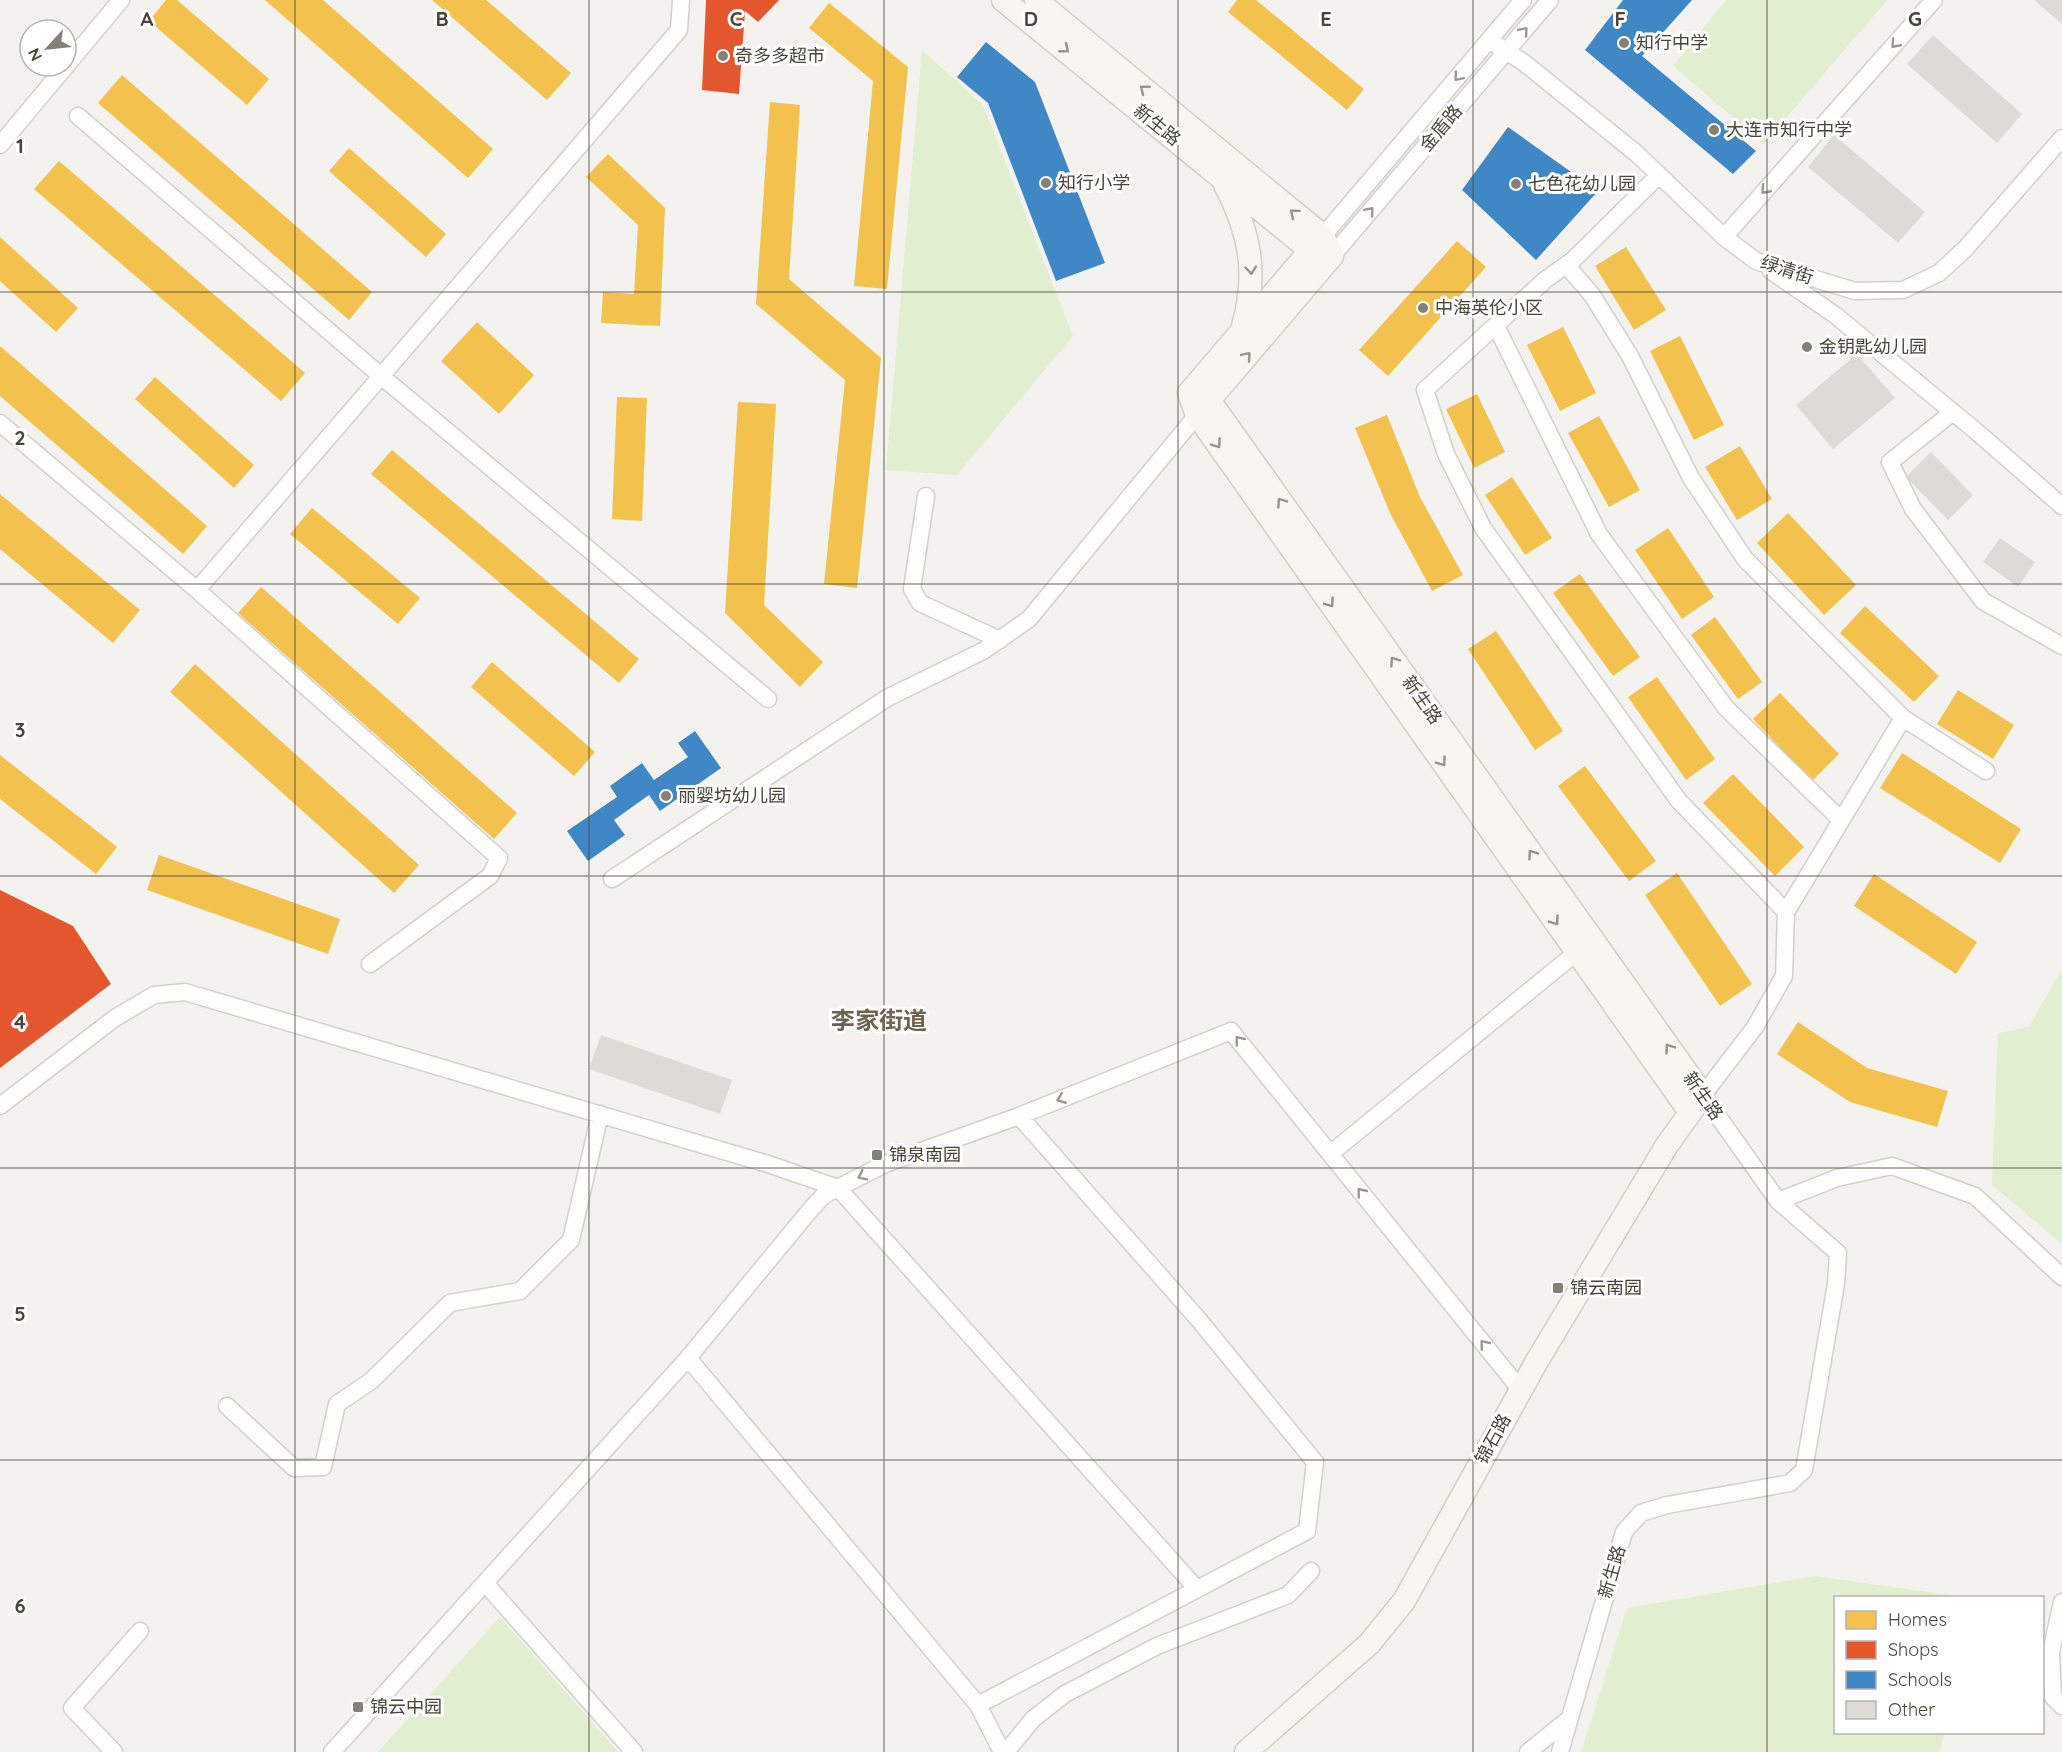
<svg xmlns="http://www.w3.org/2000/svg" width="2062" height="1752" font-family="Quicksand,'Noto Sans SC',sans-serif">
	<style>
		.green { fill: #e1eecf }
		.homes { fill: #f2c14e }
		.shops { fill: #e4572e }
		.schools { fill: #3f88c5 }
		.building { fill: #dedbd6 }
		.lines { fill: none; stroke-linecap: round; stroke-linejoin: round }
		.street-casing { stroke: #d2d0cb; stroke-width: 19 }
		.secondary-casing { stroke: #d3cfc5; stroke-width: 25 }
		.street { stroke: #fdfdfc; stroke-width: 16 }
		.secondary { stroke: #f7f6f1; stroke-width: 22 }
		.oneway { stroke: #9b9791 }
		.oneway2 { stroke: #98948c }
		.grid { fill: none; stroke: #4b4439; stroke-width: 1.5; stroke-opacity: 0.55 }
		.poi-dot { fill: #868178; stroke: #fff; stroke-width: 2 }
		.labels { text-anchor: middle; stroke-width: 6; stroke-linejoin: round; paint-order: stroke }
		.poi-label { font-size: 18px; fill: #4b4439; stroke: #fff; text-anchor: start }
		.street-label { font-size: 18px; fill: #4b4439; stroke: #fff }
		.district-label { font-size: 24px; font-weight: bold; fill: #6e6250; stroke: #fff }
		.grid-label { font-size: 20px; text-anchor: middle; font-weight: bold; fill: #4b4439; stroke: #fff; stroke-width: 6; stroke-linejoin: round; paint-order: stroke }
	</style>
	<rect width="100%" height="100%" fill="#f4f2ee"/>
	<path class="green" d="M1726 0H1887L1764 144 1673 66Z
		M922 50 983 105 1073 336 957 475 886 470Z
		M2062 969V1244L1992 1185 1998 1033 2029 1027Z
		M1815 1576 1963 1597 1836 1598V1732L1946 1733 1943 1737 1940 1752H1581L1627 1608Z
		M500 1617 618 1752H378Z"/>
	<path class="homes" d="M166 0H177L269 79 247 105 149 21Z
		M265 0H323L493 149 468 178Z
		M432 0H486L571 73 547 100Z
		M1237 0H1256L1364 89 1347 110 1228 12Z
		M829 3 908 67 887 289 854 286 873 81 809 28Z
		M122 75 372 292 349 320 98 103Z
		M770 102 800 105 789 279 881 358 857 588 824 584 845 380 756 304Z
		M349 148 446 234 426 257 329 171Z
		M608 154 665 208 660 326 601 323 603 292 634 294 638 225 586 177Z
		M59 161 305 373 281 401 34 189Z
		M0 237 78 308 56 332 0 281Z
		M1457 241 1486 267 1388 376 1359 350Z
		M1626 247 1666 310 1634 330 1595 266Z
		M477 322 534 375 499 414 441 361Z
		M1563 327 1596 393 1560 411 1527 345Z
		M1680 336 1724 425 1694 440 1650 351Z
		M0 346 207 526 183 554 0 396Z
		M155 377 254 465 234 488 135 399Z
		M1477 394 1505 452 1474 468 1446 409Z
		M617 397 647 398 642 521 612 519Z
		M738 402 776 404 764 605 823 662 800 687 725 613Z
		M1387 415 1420 497 1463 575 1432 591 1390 513 1355 428Z
		M1599 416 1640 490 1609 507 1568 433Z
		M1740 446 1772 499 1737 520 1705 467Z
		M392 450 639 659 619 683 371 474Z
		M1512 477 1552 538 1525 555 1485 495Z
		M0 494 140 610 113 643 0 549Z
		M312 508 420 598 398 624 290 534Z
		M1788 513 1856 585 1824 615 1757 543Z
		M1668 528 1714 597 1682 619 1635 550Z
		M1580 574 1640 657 1613 676 1553 593Z
		M261 587 517 813 494 839 238 613Z
		M1865 606 1939 676 1914 702 1840 633Z
		M1715 617 1762 682 1738 699 1691 635Z
		M1496 631 1563 731 1535 750 1468 649Z
		M492 662 595 752 574 776 471 687Z
		M195 664 419 865 394 893 170 692Z
		M1657 677 1715 759 1686 780 1628 697Z
		M1958 690 2014 725 1993 759 1937 724Z
		M1780 693 1839 754 1812 781 1753 719Z
		M1902 753 2021 829 2000 863 1880 788Z
		M0 755 117 847 96 874 0 799Z
		M1585 766 1656 861 1629 881 1558 786Z
		M1733 774 1804 847 1775 876 1703 803Z
		M159 855 340 919 328 954 147 890Z
		M1677 873 1752 984 1720 1006 1645 895Z
		M1874 874 1977 942 1956 974 1854 906Z
		M1798 1022 1867 1068 1948 1091 1937 1127 1850 1102 1777 1054Z"/>
	<path class="shops" d="M706 0H779L758 22 745 11 739 94 702 90Z
		M0 890 73 926 111 984 0 1068Z"/>
	<path class="schools" d="M1623 0H1692L1642 56 1756 151 1733 174 1585 50Z
		M986 42 1035 82 1105 263 1056 281 988 103 957 77Z
		M1508 127 1598 191 1536 260 1462 190Z
		M695 731 721 768 660 811 649 795 614 820 625 835 588 861 567 831 617 797 610 786 642 763 654 780 688 757 678 743Z"/>
	<path class="building" d="M2034 0H2062V24Z
		M1933 35 2022 114 1997 143 1907 64Z
		M1834 135 1925 212 1898 243 1808 167Z
		M1857 354 1895 398 1833 449 1796 405Z
		M1931 452 1973 495 1948 520 1906 477Z
		M2000 538 2035 562 2018 587 1983 562Z
		M601 1035 732 1080 720 1114 589 1069Z"/>
	<g class="lines">
		<g class="street-casing">
			<path id="street" d="M1489 40 1523 62 1636 153 1724 237 1756 261 1855 291 1903 290 1939 273 1965 249 2062 138
				M78 116 381 376 768 699
				M0 145 121 0
				M1323 236 1523 0
				M1724 237 1934 0
				M1332 256 1550 0
				M1566 265 1592 295 1630 356 1691 478 1745 559 1903 718 1986 771
				M1771 271 1835 315 1977 432 2062 506
				M1496 326 1599 534 1726 708 1841 820
				M1953 412 1890 462 1913 509 1983 601 2062 646
				M0 423 197 590 499 858 490 876 370 964
				M926 496 912 589 920 603 1000 640
				M197 590 679 30 681 0
				M612 879 887 698 983 651 1029 619 1197 415
				M1786 912 1903 718
				M0 1106 115 1018 154 995 185 992 768 1164 838 1188 1197 1589
				M1330 1154 1577 952
				M1778 1201 1837 1178 1892 1166 1975 1196 2062 1277
				M688 1358 978 1705 1002 1752
				M227 1406 294 1468 323 1467 337 1404 371 1381 450 1303 520 1291 571 1240 600 1114
				M485 1583 634 1752
				M2062 1602 2051 1652 2053 1697 2062 1706
				M978 1705 1307 1531 1315 1462 1199 1320 1019 1116
				M114 1752 72 1708 140 1631
				M332 1752 688 1358 811 1209 824 1195 885 1164 1019 1116 1231 1031 1520 1389
				M1006 1752 1033 1719 1065 1694 1157 1646 1288 1595 1311 1571
				M1528 1752 1569 1719
				M1560 1752 1624 1532 1641 1513 1667 1505 1790 1483 1804 1470 1836 1284 1838 1253 1778 1201 1703 1095 1755 1027 1784 976 1786 912 1679 801 1483 528 1446 454 1425 390 1545 280 1573 260 1659 175"/>
		</g>
		<g class="secondary-casing">
			<path id="secondary" d="M1003 0 1310 250 1332 256
				M1036 0 1323 236 1332 256
				M1225 185C1250 233 1258 273 1243 326
				M1189 393 1209 400 1703 1095 1667 1145 1537 1361 1404 1601 1369 1644 1246 1752
				M1189 393 1197 415 1690 1112
				M1189 393 1320 239
				M1199 412 1332 256"/>
		</g>
		<use href="#street" class="street"/>
		<use href="#secondary" class="secondary"/>
	</g>
	<defs><path id="oneway-chevron" d="M-2-3.5L2.5 0L-2 3.5" fill="none" stroke-width="1.6" stroke-linecap="round" stroke-linejoin="round" transform="scale(1.5)"/></defs>
	<g class="oneway">
		<use href="#oneway-chevron" transform="translate(1524 31) rotate(-50)"/>
		<use href="#oneway-chevron" transform="translate(1895 44) rotate(132)"/>
		<use href="#oneway-chevron" transform="translate(1458 77) rotate(130)"/>
		<use href="#oneway-chevron" transform="translate(1765 190) rotate(132)"/>
		<use href="#oneway-chevron" transform="translate(1370 211) rotate(-50)"/>
		<use href="#oneway-chevron" transform="translate(1239 1040) rotate(-129)"/>
		<use href="#oneway-chevron" transform="translate(1061 1099) rotate(158)"/>
		<use href="#oneway-chevron" transform="translate(862 1176) rotate(154)"/>
		<use href="#oneway-chevron" transform="translate(1361 1192) rotate(-129)"/>
		<use href="#oneway-chevron" transform="translate(1484 1344) rotate(-129)"/>
	</g>
	<g class="oneway2">
		<use href="#oneway-chevron" transform="translate(1065 49) rotate(39)"/>
		<use href="#oneway-chevron" transform="translate(1144 89) rotate(-141)"/>
		<use href="#oneway-chevron" transform="translate(1294 213) rotate(-140)"/>
		<use href="#oneway-chevron" transform="translate(1251 270) rotate(85)"/>
		<use href="#oneway-chevron" transform="translate(1247 356) rotate(-50)"/>
		<use href="#oneway-chevron" transform="translate(1217 444) rotate(55)"/>
		<use href="#oneway-chevron" transform="translate(1281 502) rotate(-125)"/>
		<use href="#oneway-chevron" transform="translate(1330 603) rotate(55)"/>
		<use href="#oneway-chevron" transform="translate(1394 661) rotate(-125)"/>
		<use href="#oneway-chevron" transform="translate(1442 762) rotate(55)"/>
		<use href="#oneway-chevron" transform="translate(1532 854) rotate(-125)"/>
		<use href="#oneway-chevron" transform="translate(1555 921) rotate(55)"/>
		<use href="#oneway-chevron" transform="translate(1669 1048) rotate(-125)"/>
	</g>
	<path class="grid" d="M295 0V1752M589 0V1752M884 0V1752M1178 0V1752M1473 0V1752M1767 0V1752M0 292H2062M0 584H2062M0 876H2062M0 1168H2062M0 1460H2062"/>
	<g class="poi-dot">
		<circle cx="1624" cy="43" r="6"/>
		<circle cx="723" cy="56" r="6"/>
		<circle cx="1714" cy="130" r="6"/>
		<circle cx="1046" cy="183" r="6"/>
		<circle cx="1516" cy="184" r="6"/>
		<circle cx="1423" cy="308" r="6"/>
		<circle cx="1807" cy="347" r="6"/>
		<circle cx="666" cy="796" r="6"/>
		<rect x="871" y="1149" width="12" height="12" rx="3"/>
		<rect x="1552" y="1282" width="12" height="12" rx="3"/>
		<rect x="352" y="1701" width="12" height="12" rx="3"/>
	</g>
	<g class="labels">
		<g class="poi-label">
			<text x="1636" y="49">知行中学</text>
			<text x="735" y="62">奇多多超市</text>
			<text x="1726" y="136">大连市知行中学</text>
			<text x="1058" y="189">知行小学</text>
			<text x="1528" y="190">七色花幼儿园</text>
			<text x="1435" y="314">中海英伦小区</text>
			<text x="1819" y="353">金钥匙幼儿园</text>
			<text x="678" y="802">丽婴坊幼儿园</text>
			<text x="889" y="1161">锦泉南园</text>
			<text x="1570" y="1294">锦云南园</text>
			<text x="370" y="1713">锦云中园</text>
		</g>
		<g class="street-label">
			<text transform="translate(1157 125) rotate(39)" y="6">新生路</text>
			<text transform="translate(1441 128) rotate(-50)" y="6">金盾路</text>
			<text transform="translate(1787 270) rotate(18)" y="6">绿清街</text>
			<text transform="translate(1422 700) rotate(55)" y="6">新生路</text>
			<text transform="translate(1703 1096) rotate(55)" y="6">新生路</text>
			<text transform="translate(1493 1439) rotate(-61)" y="6">锦石路</text>
			<text transform="translate(1612 1572) rotate(-74)" y="6">新生路</text>
		</g>
		<g class="district-label">
			<text x="879" y="1029">李家街道</text>
		</g>
	</g>
	<g class="grid-label">
		<text x="147" y="26">A</text>
		<text x="442" y="26">B</text>
		<text x="736" y="26">C</text>
		<text x="1031" y="26">D</text>
		<text x="1326" y="26">E</text>
		<text x="1620" y="26">F</text>
		<text x="1915" y="26">G</text>
		<text x="20" y="153">1</text>
		<text x="20" y="445">2</text>
		<text x="20" y="737">3</text>
		<text x="20" y="1029">4</text>
		<text x="20" y="1321">5</text>
		<text x="20" y="1613">6</text>
	</g>
	<rect x="1834" y="1596" width="210" height="138" fill="#ffffff" stroke="#b7b4b0" stroke-width="1.5"/>
	<rect x="1846" y="1611" width="30" height="18" fill="#f2c14e" stroke="#b7b4b0" stroke-width="1.5"/>
	<text x="1888" y="1626" font-size="18" fill="#4b4439">Homes</text>
	<rect x="1846" y="1641" width="30" height="18" fill="#e4572e" stroke="#b7b4b0" stroke-width="1.5"/>
	<text x="1888" y="1656" font-size="18" fill="#4b4439">Shops</text>
	<rect x="1846" y="1671" width="30" height="18" fill="#3f88c5" stroke="#b7b4b0" stroke-width="1.5"/>
	<text x="1888" y="1686" font-size="18" fill="#4b4439">Schools</text>
	<rect x="1846" y="1701" width="30" height="18" fill="#dedbd6" stroke="#b7b4b0" stroke-width="1.5"/>
	<text x="1888" y="1716" font-size="18" fill="#4b4439">Other</text>
	<g transform="translate(48 48) rotate(243)"><circle r="28" fill="#ffffff" stroke="#b7b4b0" stroke-width="1.5"/>
	<path d="M0-4.5L10 22L0 15L-10 22Z" fill="#868178"/>
	<text y="-9" font-size="16" font-weight="bold" text-anchor="middle" fill="#4b4439">N</text>
	</g>
</svg>
